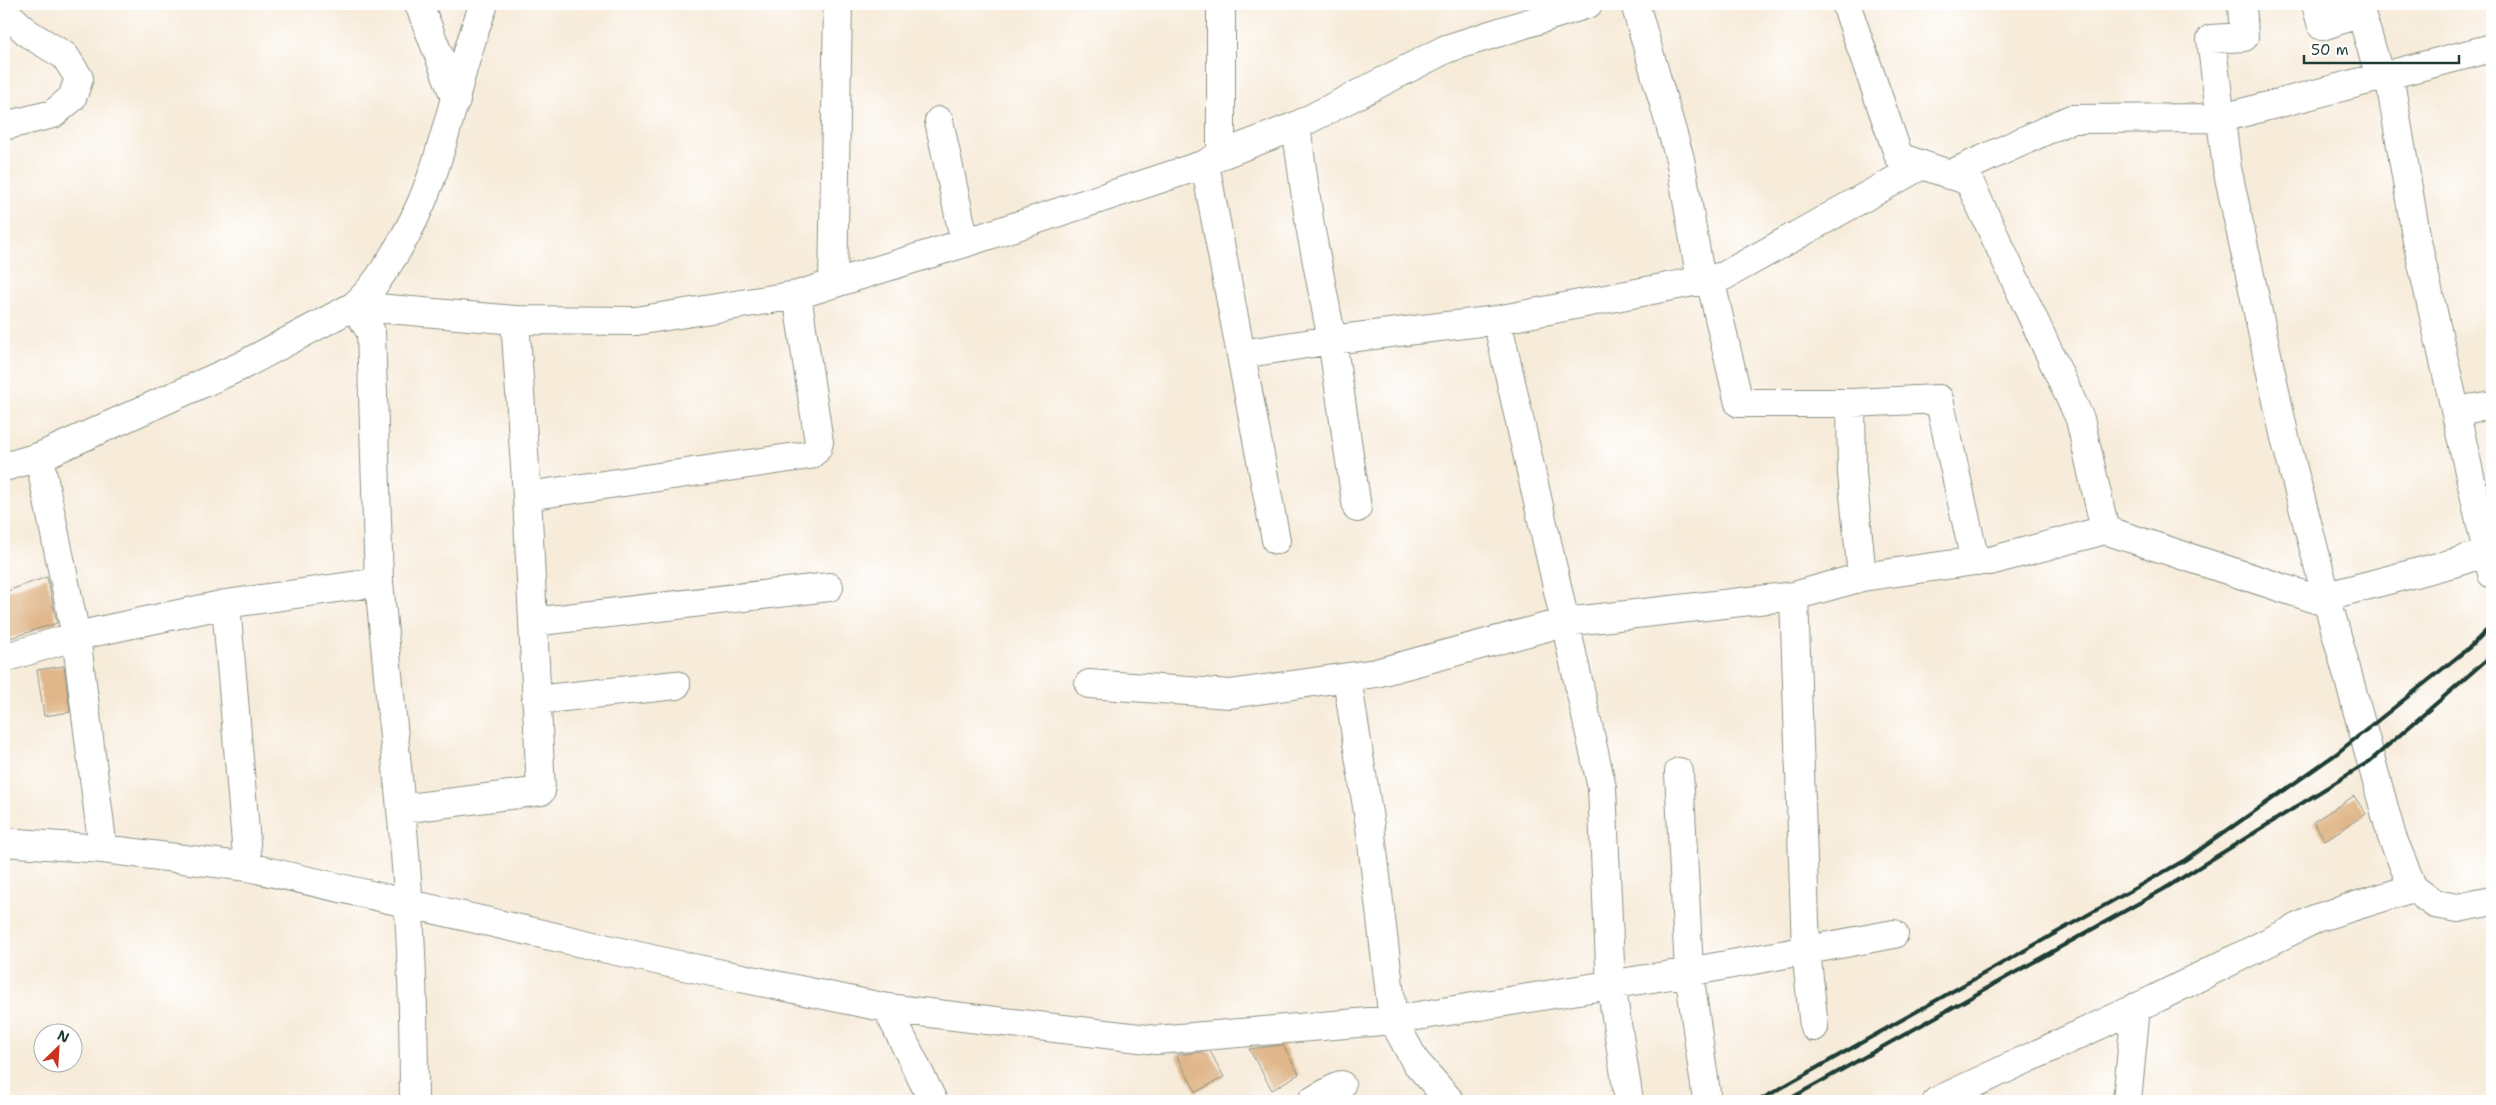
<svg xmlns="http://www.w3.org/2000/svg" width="2496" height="1105" font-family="'Shantell Sans',sans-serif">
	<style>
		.building { fill: #e0b78b }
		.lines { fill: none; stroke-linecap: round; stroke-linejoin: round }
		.minor-casing { stroke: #8b9486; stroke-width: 30 }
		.major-casing { stroke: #8b9486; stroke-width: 30 }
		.minor { stroke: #fff; stroke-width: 28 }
		.major { stroke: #fff; stroke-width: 28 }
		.rail { stroke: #1f3d34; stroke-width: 4 }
	</style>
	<rect width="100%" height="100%" fill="#fff"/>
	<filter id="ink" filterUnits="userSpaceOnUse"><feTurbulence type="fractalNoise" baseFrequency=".02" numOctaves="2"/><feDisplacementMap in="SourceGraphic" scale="10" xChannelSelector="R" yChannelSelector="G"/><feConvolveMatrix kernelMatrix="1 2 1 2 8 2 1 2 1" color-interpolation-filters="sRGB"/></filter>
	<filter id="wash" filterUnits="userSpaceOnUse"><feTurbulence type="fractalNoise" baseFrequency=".0096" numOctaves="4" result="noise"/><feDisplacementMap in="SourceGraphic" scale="20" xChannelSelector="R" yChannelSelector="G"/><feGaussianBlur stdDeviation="1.12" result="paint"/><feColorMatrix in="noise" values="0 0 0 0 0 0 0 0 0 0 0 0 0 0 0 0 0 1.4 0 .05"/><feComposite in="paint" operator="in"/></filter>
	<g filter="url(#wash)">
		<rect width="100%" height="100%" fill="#f7ebd9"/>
		<g id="blocks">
			<path class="building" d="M47 577 57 623 4 640V592Z
				M64 666 70 712 44 716 37 670Z
				M2354 796 2366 814 2325 840 2313 822Z
				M1283 1045 1299 1074 1272 1090 1249 1049Z
				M1210 1051 1224 1077 1196 1092 1176 1055Z"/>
		</g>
	</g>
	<g filter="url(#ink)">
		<use href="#blocks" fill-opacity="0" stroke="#8b9486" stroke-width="1"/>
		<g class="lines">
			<g class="minor-casing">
				<path id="minor" d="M419 4 456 100
					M1635 4 1680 159 1701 281
					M2242 4 2244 37 2211 39 2227 168 2285 438 2328 603
					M2316 4 2322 26 2361 13 2380 77
					M4 11 29 34 65 56 79 78 72 98 53 114 4 126
					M2389 75 2417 241 2492 574
					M939 121 965 243
					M1296 126 1310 226 1332 340 1357 508
					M1221 155V4
					M1205 164 1276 540
					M1949 175 2071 119 2222 118 2492 48
					M1710 279 1739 403H1851L1939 399 1975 561H1990L2105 530
					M833 284 838 4
					M354 306 515 320 636 321 797 295 965 243 1205 164 1221 155 1296 126 1446 49 1588 4
					M354 306 371 332 379 582 401 809 541 791 527 496 515 320
					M1497 320 1565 622 1794 596 1806 950 1814 1027
					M1241 354 1332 340 1497 320 1724 276 1922 165
					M1851 403 1852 474 1862 577
					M2456 411 2492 405
					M39 457 76 636 226 604
					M527 496 810 455 817 449 819 442 797 295
					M1794 596 1862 577 1975 561
					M2327 596 2457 562 2487 552
					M533 622 829 587
					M4 658 76 636 103 849
					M1347 678 1370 826 1393 1020 1415 1061 1450 1101
					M1089 684 1230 694 1376 673 1565 622 1602 788 1611 985 1629 1101
					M536 700 676 685
					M1679 772 1689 972 1706 1093
					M401 809C411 908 414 1002 414 1101
					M4 842 103 849 248 867 669 963 887 1008 1156 1040 1393 1020 1689 972 1894 934
					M248 867 226 604 379 582
					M887 1008 933 1101
					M1312 1101 1341 1085
					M1937 1101 2155 999 2317 918 2413 888
					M2127 1101 2136 1007"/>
			</g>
			<g class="major-casing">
				<path id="major" d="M1846 4 1899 157 1969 181 2080 419 2105 530 2328 603 2392 837 2413 888 2435 904 2458 908 2492 901
					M4 467 39 457 241 366 354 306C371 291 382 274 394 255 445 176 451 89 484 4"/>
			</g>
			<use href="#minor" class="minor"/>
			<use href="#major" class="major"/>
			<path class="rail" d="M1758 1101 2185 860 2336 754 2470 647 2492 625
				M1786 1101 2164 889 2370 761 2492 655"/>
		</g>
	</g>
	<rect width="2496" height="1105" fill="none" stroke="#fff" stroke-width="20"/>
	<g transform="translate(58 1048) rotate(25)"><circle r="24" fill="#ffffff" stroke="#a5b1ae"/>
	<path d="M0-4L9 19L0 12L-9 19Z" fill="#c8321e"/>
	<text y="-8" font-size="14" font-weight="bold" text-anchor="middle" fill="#1f3d34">N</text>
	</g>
	<path d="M2304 55v8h155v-8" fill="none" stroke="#1f3d34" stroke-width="2.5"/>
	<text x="2311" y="55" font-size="15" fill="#1f3d34" stroke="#ffffff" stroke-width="4" paint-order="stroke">50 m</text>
</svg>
